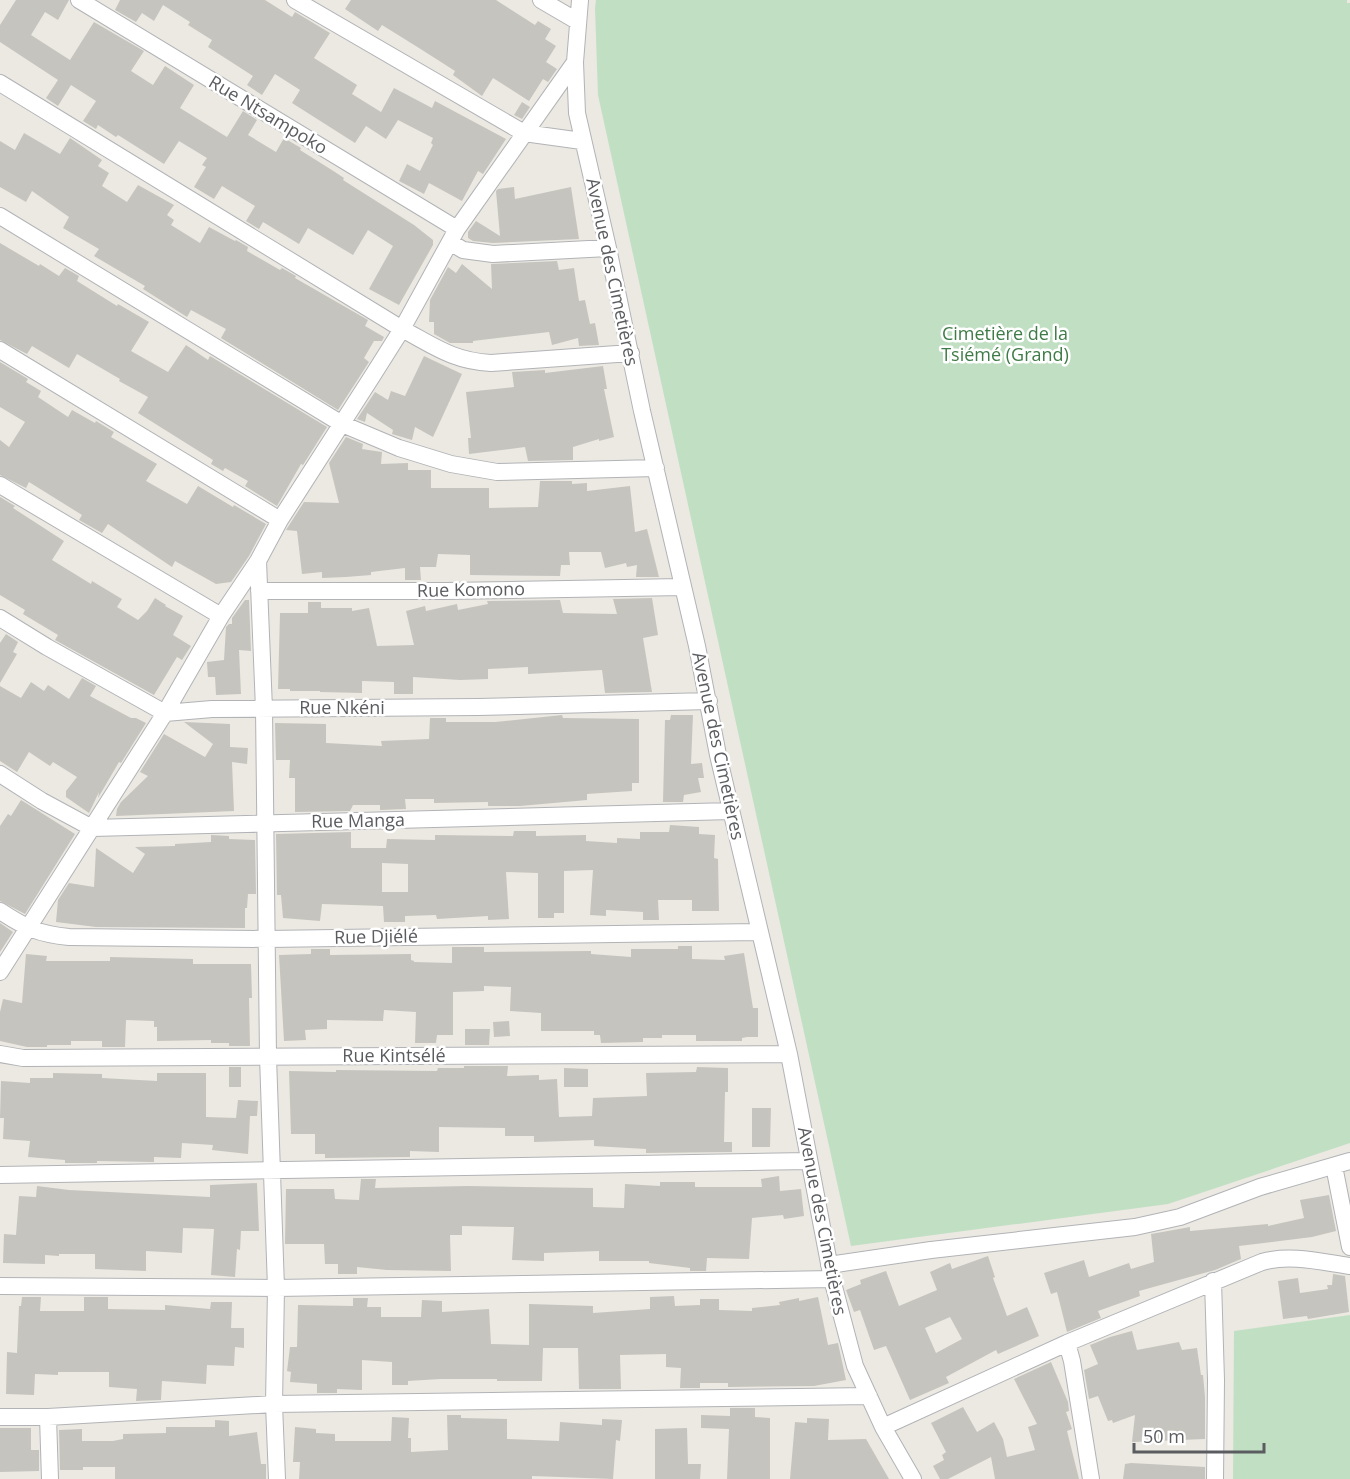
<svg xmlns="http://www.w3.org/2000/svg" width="1350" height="1479" font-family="'Open Sans',sans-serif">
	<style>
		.green { fill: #c1dfc3 }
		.building { fill: #c6c4be; fill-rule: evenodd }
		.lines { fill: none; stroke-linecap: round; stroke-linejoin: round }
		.minor-casing { stroke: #b2b3b7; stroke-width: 18 }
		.minor { stroke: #fff; stroke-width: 16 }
		.labels { text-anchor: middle; stroke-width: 5; stroke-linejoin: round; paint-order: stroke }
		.street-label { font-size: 18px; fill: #5a5c60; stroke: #fff }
		.park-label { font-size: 18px; fill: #3e7b46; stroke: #fff }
	</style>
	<rect width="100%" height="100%" fill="#ebe9e2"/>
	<path class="green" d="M596 0H1347V3H1350V1143L1168 1204 851 1246 598 95 595 8Z
		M1350 1315V1479H1233L1234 1331Z"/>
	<path class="building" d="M16 0H69L58 20 45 12 31 35 70 60 94 22 144 51 131 71 153 85 165 66 194 85 180 108 227 137 243 111 257 120 248 135 276 152 284 138 301 148 300 150 335 172 344 178 343 180 414 225 433 240V245L399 305 369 289 393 246 368 230 353 255 308 228 299 244 263 222 259 229 246 221 255 206 222 186 214 199 194 187 206 167 202 165 207 158 179 141 164 164 118 135 116 137 98 125 96 129 83 121 96 101 71 85 58 106 46 98 58 80 0 42V25Z
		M120 0H265L292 17 295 12 330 33 314 58 357 85 352 94 381 112 394 88 432 108 435 101 506 139 483 174 478 171 462 201 429 183 424 194 399 181 407 164 420 171 433 145 431 143 433 138 398 120 386 139 366 126 355 143 292 103 300 90 275 74 262 95 247 85 253 76 208 47 212 40 188 25 190 22 163 5 154 21 142 13 136 22 115 10Z
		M351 0H496L535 25 538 21 551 29 545 39 556 46 546 62 557 69 548 82 543 79 529 101 493 78 482 96 453 75 455 71 419 48 382 25 378 31 345 9Z
		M522 102 530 107 522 119 514 115Z
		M24 133 60 154 70 138 102 160 98 166 109 173 102 186 127 202 138 185 174 205 167 215 174 220 171 225 200 243 209 227 235 241 236 240 248 247 247 251 280 270 282 268 296 276 295 278 368 320 365 326 384 337 382 341H374L364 358 369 362 338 410 221 338 226 329 191 310 187 317 143 289 145 286 94 256 99 249 63 228 69 217 32 191 26 202 0 187V141L15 150Z
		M514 187 515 199 571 187 579 239 493 243 473 241 468 238V232L476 221 500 236 496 191 498 189Z
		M0 243 39 266 40 264 59 276 65 268 79 276 77 281 117 306 118 304 149 322 131 351 168 372 186 345 208 360 210 356 327 427 303 465 301 464 277 506 245 486 248 481 225 468 223 471 211 464 213 460 138 413 148 397 119 381 120 379 77 354 69 368 32 346 27 354 0 340Z
		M557 261 559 270 574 268 579 301 585 300 590 324 595 323 599 345 579 346 578 338 552 345 549 332 473 341V343H450L434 334V322H429L430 300 448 267 456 273 462 264 492 289 491 264Z
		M424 356 462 374 433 437 415 427 412 440 392 434 393 430 367 413 365 422 357 419 375 392 388 400 391 391 405 396Z
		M0 362 28 379 26 382 41 391 38 397 68 417 72 410 95 423 96 421 114 432 111 437 157 464 146 481 187 504 198 486 233 507 234 505 266 524 249 556 231 582 216 584 175 561 172 567 108 524 102 533 79 520 82 515 29 482 26 488 0 475V440L9 447 25 422 0 407Z
		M603 366 607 389H604L614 437 599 441V439L573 447V460L528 461 525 447 469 454 468 438H471L466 392 514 387 512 372 545 370V373Z
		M346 437 363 444 362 449 382 452 381 464 408 463V470H431V488H489V508L538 507 540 481H572V484L587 483V491L630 486 635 532 647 529 659 577H636L637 565 627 567 626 563 605 568 601 552H569L570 565H561L560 576 470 575V555L438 554 436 567H420L421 580H405V568L371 572V575L346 577 322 578V572L302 574 297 531 286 530 304 502 339 503 329 463Z
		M0 497 15 506 13 508 64 541 52 560 91 584 92 581 122 599 117 607 138 620 147 611 155 598 166 605 165 606 183 616 173 635 191 646 182 660 177 657 154 695 55 640 58 635 23 614 25 610 0 595Z
		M652 598 658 635 643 638 652 692 605 693 602 670 528 674V667L488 669V679L460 680 413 677V694H394V682L362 681V693L320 692V691H290V689H278L280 613H308V602H321V608H352V611L369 608 377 646 414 645 406 611 425 606 426 611 457 604 458 610 488 604 487 601 560 600 563 613 617 614 613 599Z
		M245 600H249L251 651 239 650 241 694 216 695 215 677H208L207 662 224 660 226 627 229 624H232V618Z
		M6 634 18 642 13 652 17 654 0 683V643Z
		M82 678 96 686 90 696 131 718H136L146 723 121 763 119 762 98 798 99 792 89 813 66 797V791L77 777 53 762 50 766 29 752 17 772 0 761V686L21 698 31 682 44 691 48 685 69 699Z
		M562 715 563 718 639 719V783H632V791L587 794V800L520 806H488V802L434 803V799H405L406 809 380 810V805H353L350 811 295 812V778H289L290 760H276L275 723 326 724V743L382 746 381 741 429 739 430 718H446V722H495Z
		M671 715H693L691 764 702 763 704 778H698L701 792 684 795 683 802H663L665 720H670Z
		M184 722 230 724V747L248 748 247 764 232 762 234 811 116 816 117 809 121 802 148 776 140 772 164 734 205 757 213 744Z
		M21 800 75 834 25 914 0 901V826L8 814 11 816Z
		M670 825 699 827V834L715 835 714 858 718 859 719 911H692V900H658L659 920H643V912L606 910V916L590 915 593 870 564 871V913H554V918H538V873L506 872 509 919 488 920V916L437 919 436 915 405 916V922H384L383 906 322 904 320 921 283 918 281 895H277L276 834 351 832V848H386L387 839 435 840V835L513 836 514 831H536V836L586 835V841L617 843V838L640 839V832H669ZM382 863 408 864V892H382Z
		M211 835 229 836V839L255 840 256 894H248L247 908H245V928L96 927 56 922 58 900 69 883 94 887 96 848 133 873 145 854 135 847 175 846V844L211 842Z
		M0 923 13 932 0 952Z
		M678 946H692V959L725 960 724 956 744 953 753 1008H758V1037H747L742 1038V1041H696V1035H662V1038H643V1042L601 1043 600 1035H594V1031H541V1013L510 1011 511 987 484 986V991L453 992V1035H437L436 1043H415L416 1012 384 1010 383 1021 327 1020V1029L305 1030 306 1040 284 1041 279 955 311 954V949H330V955L411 954V960L414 961V962L452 963V947H484V952L591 951V954L631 957V949H678Z
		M26 954 47 956 46 961H110V957L193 959V964H251L252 998H249L250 1046H229V1043H211V1040L157 1041V1027H154V1021L126 1020 125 1047H102V1041H71V1045H47V1047H27L0 1041V1012L3 999 22 1003Z
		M509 1021 510 1036 494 1037 493 1022Z
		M465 1029H490L489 1045H465Z
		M464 1066H508L507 1076 539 1075V1080L557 1079 559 1117 592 1116 593 1098 647 1096 646 1073 696 1072 697 1067 728 1068V1092H725L724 1142H732V1152L646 1153V1149L594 1146V1140L534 1142V1136H505V1128L439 1127V1152L410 1151V1157L325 1158V1154H315V1134H291L289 1071 336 1072V1070L437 1071 438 1068H464Z
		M229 1067H241V1087H229Z
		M564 1068 588 1069V1087H564Z
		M53 1073 102 1074V1078L157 1081V1073H206V1117L236 1118 238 1100 258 1101 257 1116H250L248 1154 212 1150 213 1145 182 1143 181 1158 154 1157V1162L97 1161V1163H65V1160L28 1157 30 1141 3 1139 4 1118H0L1 1081 30 1083V1078H53Z
		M752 1108H771L770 1147H752Z
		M779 1176 780 1191 801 1189 804 1216 784 1219 783 1215 752 1218 749 1259 707 1258 706 1271H690V1268L649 1263V1261H599V1251L544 1253V1261L512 1260 514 1227 462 1226V1235H450L451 1271 387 1270 357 1267V1274H338V1264H325L324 1244H285L286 1189H334L335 1199 359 1200 361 1179H376L375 1188 468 1186 593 1188V1207L624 1208 625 1184 660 1186V1182H695V1187H762L761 1179Z
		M257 1183 259 1231H241L240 1250 237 1249 235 1277 211 1275 214 1229 183 1228 182 1253 146 1251V1271L95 1269V1254H59V1256L45 1255V1264L3 1263 4 1234 16 1235 19 1196 36 1197 37 1186 69 1190 210 1197V1185Z
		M1329 1195 1336 1231 1312 1237 1239 1246 1241 1259 1215 1270 1139 1291 1140 1296 1098 1311 1101 1318 1067 1332 1057 1292 1051 1294 1044 1273 1084 1260 1089 1277 1129 1263 1131 1269 1154 1262 1151 1234 1190 1227V1231L1268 1224V1226L1304 1218 1300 1200Z
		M988 1256 995 1277 993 1278 1007 1316 1027 1307 1039 1336 998 1354 996 1350 946 1377 949 1383 910 1400 886 1346 874 1350 860 1310 854 1312 846 1290 861 1284 860 1280 886 1271 899 1306 937 1290 930 1272 950 1263 952 1269ZM950 1317 962 1339 936 1353 925 1328Z
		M1333 1274 1345 1276 1349 1312 1308 1319 1307 1316 1283 1319 1278 1281 1298 1278 1300 1293 1328 1289 1327 1285H1332Z
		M674 1296 675 1306 700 1305V1299H719V1310L752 1311V1308L780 1305 779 1302 799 1298V1301L818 1297 828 1345 838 1343 846 1380 814 1386 728 1387V1383H700V1388H680L681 1368 666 1367V1354L620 1355 621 1389H579L578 1348H543L542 1381H497V1379H440L408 1381V1385H392V1362L362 1360V1390L337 1389V1393H317V1384L290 1382 291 1372 287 1371 290 1347H297L298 1305 353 1306V1298H368L367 1307H381V1317H421L422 1300 442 1301V1312L489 1309 491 1344 529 1345V1304L593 1306V1313L650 1309V1297Z
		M22 1297H41L40 1311H84V1297H108V1309L165 1310V1305L210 1309 211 1302H232L231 1328H244V1348L235 1347 234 1366 207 1365 206 1384 162 1381 161 1400 136 1401 137 1389 109 1387V1372H58V1375L35 1374 34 1395 6 1394 7 1352 17 1353 19 1306H21Z
		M1132 1331 1137 1350 1179 1342 1182 1350 1197 1348 1201 1375H1203L1205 1397V1439L1132 1442 1135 1415 1113 1423 1112 1420 1108 1421 1098 1396 1089 1399 1084 1370 1098 1364 1090 1345 1110 1337Z
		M1051 1362 1068 1402 1069 1411 1066 1412 1072 1429 1067 1431 1079 1479H995L991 1457 948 1479H940L933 1466 944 1460 942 1455 946 1452 931 1423 963 1407 977 1432 994 1422 1003 1439 1007 1457 1035 1450 1028 1427 1037 1424 1014 1379Z
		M730 1408H755V1417L770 1418V1479H727L729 1429 701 1428V1415L730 1416Z
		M447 1415H461V1418L507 1419V1439L559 1441 560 1422 602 1425V1419L622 1420 620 1441 616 1440 613 1479 532 1476V1479H299L300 1462H293L295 1427 316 1429V1433L335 1434V1441H391L392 1417 409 1418 408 1438H411V1452L448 1450Z
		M807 1418 829 1419 828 1440 866 1439 889 1479H790L795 1422 807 1423Z
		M215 1420 229 1421V1436L257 1432 261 1464H266V1479H115V1467H83V1470H60L59 1430 82 1429V1441H113L123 1439V1434L166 1433V1427H215Z
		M0 1428H31V1450H39V1471L0 1472Z
		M687 1428 688 1464H701L700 1479H655V1429Z
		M1131 1463 1205 1467V1479H1123L1125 1464Z"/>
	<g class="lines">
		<g class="minor-casing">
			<path id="minor" d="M79 0 457 229
				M295 0 524 133 582 141
				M541 0 577 21
				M580 0 575 62 577 113 608 248 642 411 697 646 718 755 789 1054 832 1279 855 1366 883 1427 913 1479
				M0 83 402 329C434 346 453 361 491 363L631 353
				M0 216 342 424 399 448 451 464 497 472 656 468
				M450 242 463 250 493 254 608 248
				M0 350 280 520
				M0 485 221 616
				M258 561 264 709 268 1057 276 1288 274 1404 277 1479
				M259 591H446L683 587
				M0 618 47 647 165 713 212 709 478 707 709 701
				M0 774 42 801 92 828 731 811
				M0 911C26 928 38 934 69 937L267 939 759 932
				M0 972 165 713 221 616 258 561 280 520 373 375 402 329 457 229 575 62
				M0 1054 23 1058 789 1054
				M1334 1166 1350 1247
				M0 1175 809 1161
				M829 1265 931 1250 1135 1227 1180 1217 1260 1187 1350 1161
				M1213 1281 1216 1380 1215 1479
				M0 1286 276 1288 832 1279
				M1067 1343 1072 1361 1091 1479
				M0 1417H48L274 1404 869 1396
				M48 1417 50 1479
				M883 1427 1067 1343 1262 1262C1290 1254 1321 1262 1350 1266"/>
		</g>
		<use href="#minor" class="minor"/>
	</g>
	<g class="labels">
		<g class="street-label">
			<text transform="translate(268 115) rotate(31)" y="6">Rue Ntsampoko</text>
			<text transform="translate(612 272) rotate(78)" y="6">Avenue des Cimetières</text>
			<text transform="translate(471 590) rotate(-1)" y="6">Rue Komono</text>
			<text x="342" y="714">Rue Nkéni</text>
			<text transform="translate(718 746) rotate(78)" y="6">Avenue des Cimetières</text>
			<text transform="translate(358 821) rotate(-1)" y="6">Rue Manga</text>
			<text transform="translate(376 937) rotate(-1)" y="6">Rue Djiélé</text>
			<text x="394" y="1062">Rue Kintsélé</text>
			<text transform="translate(822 1221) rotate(79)" y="6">Avenue des Cimetières</text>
		</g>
		<g class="park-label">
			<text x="1005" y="340">Cimetière de la<tspan x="1005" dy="21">Tsiémé (Grand)</tspan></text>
		</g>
	</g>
	<path d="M1134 1443v9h130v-9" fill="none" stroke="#5a5c60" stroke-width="3"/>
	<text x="1143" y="1443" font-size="18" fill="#5a5c60" stroke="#ffffff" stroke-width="4.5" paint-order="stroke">50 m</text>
</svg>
